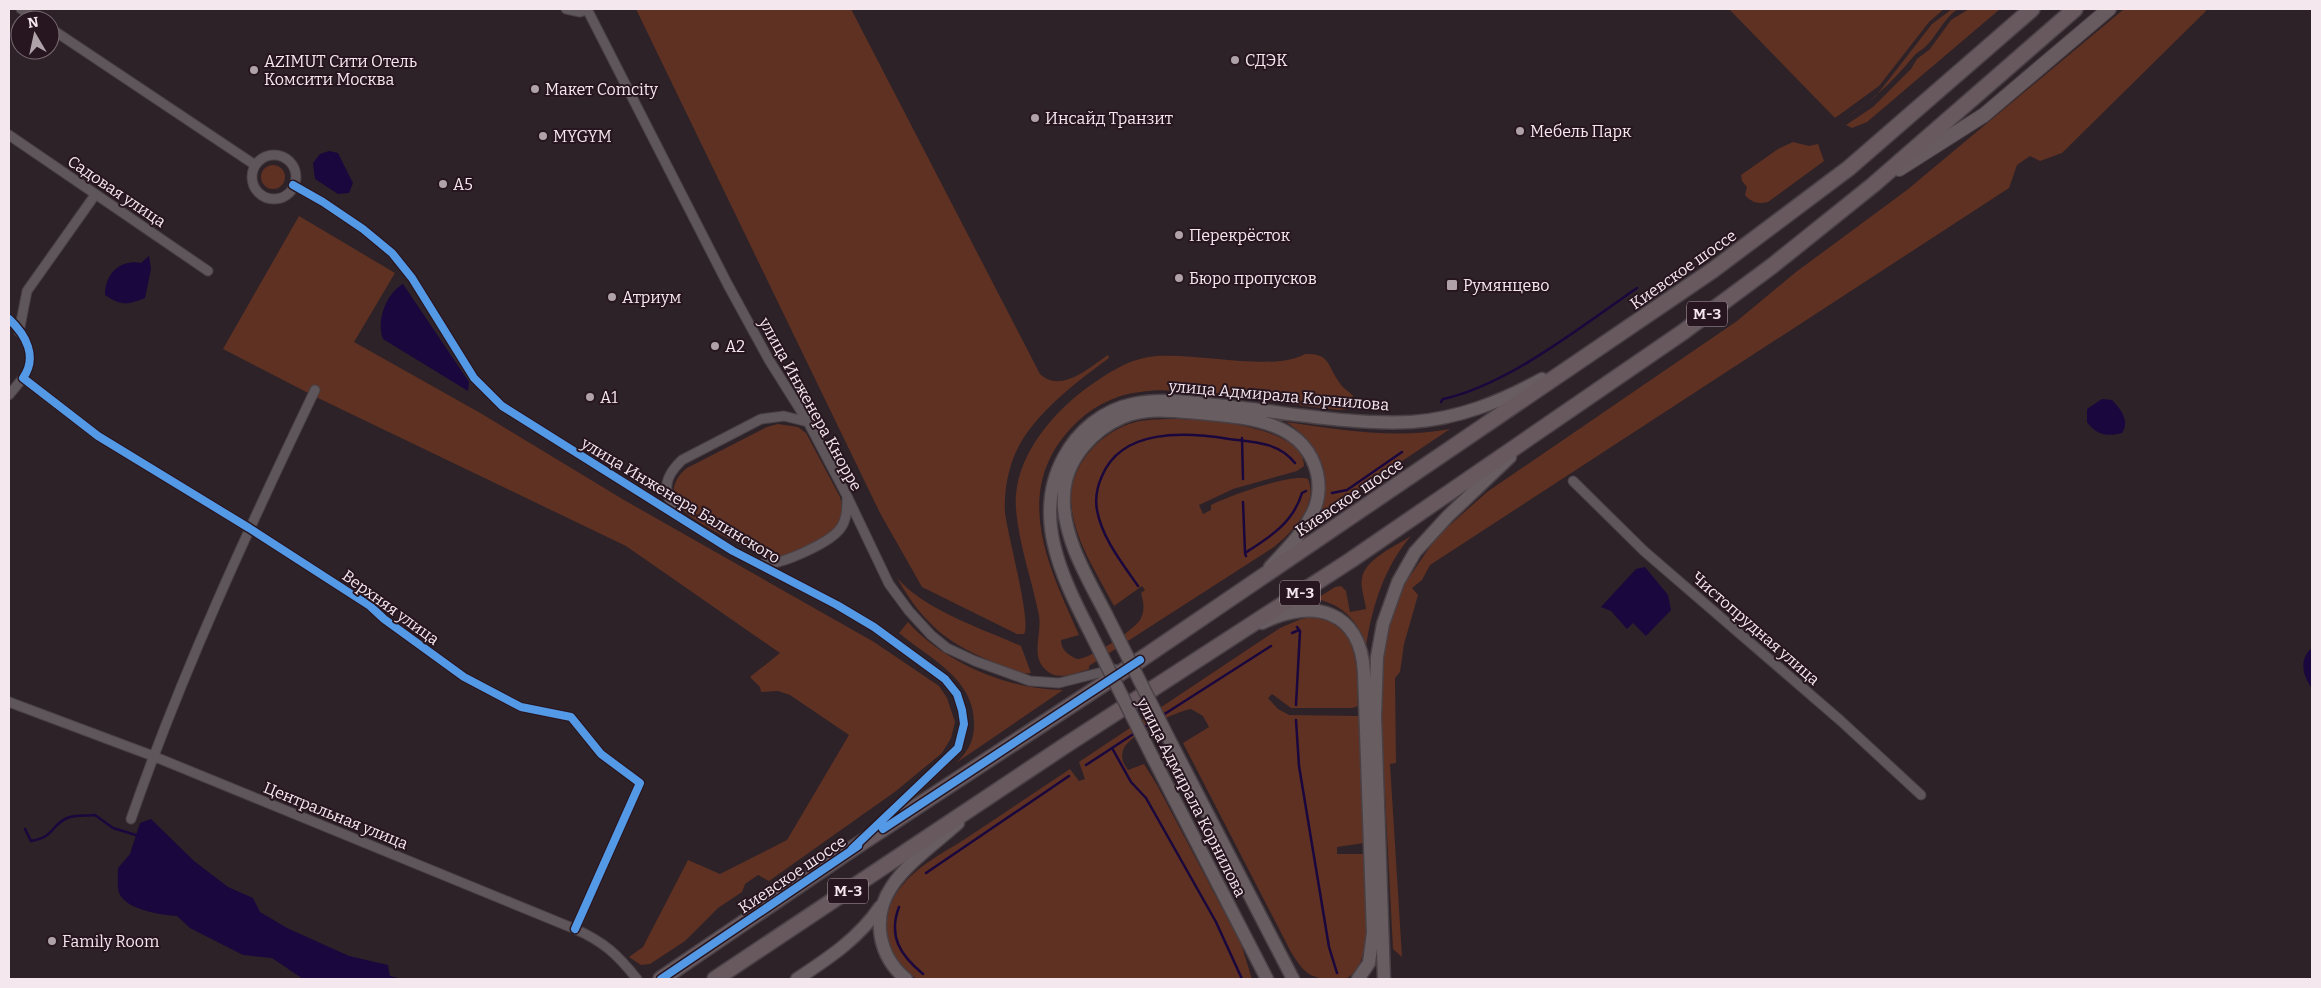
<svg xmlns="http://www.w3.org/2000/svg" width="2321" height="988" font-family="Bitter,serif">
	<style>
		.green { fill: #5f3122 }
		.water { fill: #19073d }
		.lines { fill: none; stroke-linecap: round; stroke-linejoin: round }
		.stream { stroke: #19073d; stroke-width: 2.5 }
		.street-casing { stroke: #494045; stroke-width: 11 }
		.secondary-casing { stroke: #494045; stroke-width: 15 }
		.primary-casing { stroke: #494045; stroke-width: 16 }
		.highway-casing { stroke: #494045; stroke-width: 18 }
		.street { stroke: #5e565a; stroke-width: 9 }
		.secondary { stroke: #685e62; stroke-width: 12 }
		.primary { stroke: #685b5f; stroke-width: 14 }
		.highway { stroke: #68595f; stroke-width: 15 }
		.secondary-bridge-casing { stroke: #494045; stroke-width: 15; stroke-linecap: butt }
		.secondary-bridge { stroke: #685e62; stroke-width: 12 }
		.cycleway-casing { stroke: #27151f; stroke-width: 11 }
		.cycleway { stroke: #5399e6; stroke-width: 8 }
		.poi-dot { fill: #afa2a9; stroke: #27151f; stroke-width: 2 }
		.labels { text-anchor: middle; stroke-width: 4; stroke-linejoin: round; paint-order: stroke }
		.shield { fill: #27151f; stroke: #b7a8b0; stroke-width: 1 }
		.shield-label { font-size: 15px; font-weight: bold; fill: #f5e7ee }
		.poi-label { font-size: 16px; fill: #f5e7ee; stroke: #27151f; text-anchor: start }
		.street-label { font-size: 16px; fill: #f5e7ee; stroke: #27151f }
	</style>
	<rect width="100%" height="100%" fill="#2d2228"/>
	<path class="green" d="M636 9H851L1040 374C1061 394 1090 367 1108 355L1109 358C1075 383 1028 418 1013 459 1007 476 1004 494 1005 512 1007 533 1032 623 1024 634H1017L922 587 880 513Z
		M1729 9H1944L1929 22 1879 86 1835 118Z
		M1952 9H1958C1945 17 1939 32 1928 44 1924 49 1917 52 1913 57 1891 84 1870 102 1841 122L1876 96 1932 24Z
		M1969 9H2000L1867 122 1852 128 1846 125 1873 107 1911 69 1917 59 1930 49 1951 20Z
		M2124 9H2204L2206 11 2062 153 2040 161 2030 156 2017 165 2009 188 1430 565 1422 580 1412 588 1418 595 1404 644 1400 672 1395 678 1396 763 1390 764 1402 957 1393 949 1381 717 1383 658 1392 614 1404 585 1429 548 1441 533 1487 492 1737 321 1796 272 1907 190Z
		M1793 142 1809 146 1818 144 1824 161 1768 202C1758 204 1752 203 1745 195L1747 187 1742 181 1741 175 1778 149Z
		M261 177a12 12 0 1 1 24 0a12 12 0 1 1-24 0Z
		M299 216 395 273 354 342 482 414 624 500 874 642 939 686 947 698 955 722 951 738 942 753 896 791 769 881 758 875 745 884 742 892 718 908 685 941 650 964 641 965 629 957 643 947 688 860 720 874 787 840 849 735 790 695 778 691 761 692 760 687 750 677 780 653 626 546 318 398 223 349Z
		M1305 354C1330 353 1327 365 1339 382 1342 388 1349 391 1353 396L1354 408 1339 410C1298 405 1257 399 1215 395 1190 392 1165 388 1140 392 1113 395 1090 408 1071 428 1011 493 1049 567 1079 635L1061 640C1061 650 1068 655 1077 659 1089 660 1134 630 1140 620 1145 611 1144 603 1141 593L1145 590 1142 586 1114 606C1097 573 1071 536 1071 497 1072 462 1103 430 1136 422 1167 414 1304 420 1304 466L1297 471 1233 489 1199 505 1203 514 1211 510V505C1229 496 1291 473 1308 479 1319 505 1292 532 1274 547L1089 666V669C1073 674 1056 682 1044 668 1031 654 1042 633 1039 616 1032 580 1019 546 1016 509 1012 460 1051 414 1088 387 1106 374 1126 361 1148 357 1190 350 1274 373 1305 354Z
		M1286 422C1341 430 1395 439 1450 429L1320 516C1334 476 1321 444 1286 422Z
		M778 424 798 427 806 433 840 497C843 508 844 519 837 527 829 536 788 557 777 558 771 559 766 558 761 555 742 545 689 521 678 505 669 492 675 477 687 468L767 427Z
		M1411 536C1384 567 1372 607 1366 647 1360 622 1342 604 1316 599L1335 587 1341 586 1346 591 1350 612 1366 609C1365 600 1360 587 1362 578 1365 559 1396 546 1411 536Z
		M897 578C926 611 981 628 1021 646L1031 673C1022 675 1007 667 998 664 948 644 924 625 897 578Z
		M1312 617C1361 624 1357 668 1358 706L1352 708H1291L1272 694 1268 698 1278 709 1289 715 1359 716 1364 843 1337 847V854H1364C1365 882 1377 963 1347 978 1343 980 1337 979 1332 979 1309 979 1303 971 1291 952L1183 743 1209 727 1203 716 1191 709C1176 711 1131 734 1124 748 1120 757 1123 763 1128 770L1144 764 1157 785 1241 944 1252 979H917C885 958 876 918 901 887 916 867 941 854 962 841 998 817 1034 793 1070 769L1079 781 1085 779 1079 762 1280 628 1301 619Z
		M908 622C943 662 1009 690 1063 690L956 763C967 753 974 741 974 726 976 679 930 659 899 633Z"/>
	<path class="water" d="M329 151 338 153 353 183 349 193 338 194 315 179 313 163 320 154Z
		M149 256 151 269 145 298C128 305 121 306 105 295 105 274 120 259 141 263Z
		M403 284 469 382 468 391 383 339C376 322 386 293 403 284Z
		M2102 399 2112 400C2121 409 2130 421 2122 433 2107 437 2096 435 2087 422V409Z
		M1645 567 1668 595 1671 610 1646 636 1633 623 1627 629 1611 611 1601 607 1636 569Z
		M2312 648V688C2302 676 2299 658 2312 648Z
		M151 819 194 861 228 887 253 898 260 912 287 928 349 956 388 965 390 977 384 979H303L272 958 243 955 190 928 177 916C162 915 126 910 119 893 117 886 118 876 118 868L130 854 140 823Z"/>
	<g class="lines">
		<path class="stream" d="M1441 402 1443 399C1508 385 1582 326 1637 288
			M1242 438 1243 479
			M1332 493 1347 490 1402 452
			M1243 502 1245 552
			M1246 556 1245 553C1270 537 1293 523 1302 493L1306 491
			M1138 586C1122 563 1102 538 1097 510 1095 499 1097 487 1102 476 1122 428 1185 432 1229 439 1254 442 1278 442 1295 463
			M1292 633 1299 630
			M1296 705 1300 631 1297 627
			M1163 715 1271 646
			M1296 720 1299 766 1329 947 1337 973
			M1142 729 1154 721
			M1112 748 1131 782 1146 798 1216 922 1242 979
			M1086 765 1135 733
			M25 829 31 841C55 837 51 825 67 818 75 815 87 816 95 815L113 828 139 836
			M926 873 1069 776
			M899 907C888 936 900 955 923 974
			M389 977 397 979"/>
		<g class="street-casing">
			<path id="street" d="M21 9 38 20
				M566 9 580 12 588 9
				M587 9 728 285 769 360 808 422 847 496 889 584 909 611 931 635 947 648 975 661 1030 681 1059 683 1114 669
				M50 28 255 165
				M9 135 208 271
				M252 177a22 22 0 1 1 44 0a22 22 0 1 1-44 0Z
				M293 185 323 202 363 229 392 253 412 278 474 378 502 406 733 551 837 605 874 627 945 679 957 694 962 710 964 724 958 748 879 824
				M9 319C26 335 38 357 23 378L98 436 249 528 370 606 384 619 464 677 521 707 571 717 601 754 640 783 575 929
				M19 332 27 291 95 195
				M9 395 23 378
				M1573 481 1644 551 1841 721 1921 795
				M677 515C664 492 661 480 682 460L761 419 784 416 808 422
				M762 564C780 566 829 543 840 529 847 520 847 509 847 498
				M9 702 153 756 575 929C604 942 617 954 637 979
				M131 819C182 672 248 530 315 390"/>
		</g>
		<g class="secondary-casing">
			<path id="secondary" d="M1106 614C1088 579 1061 535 1064 494 1066 460 1092 430 1123 417 1150 406 1181 412 1209 414 1252 418 1305 423 1317 473 1320 487 1319 501 1312 514 1302 534 1286 550 1270 567
				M1262 623C1312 598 1361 609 1364 673L1373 933 1369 963 1358 979
				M1088 628C1061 575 1032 515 1064 457 1078 431 1103 410 1133 404 1160 398 1188 402 1215 405 1280 411 1346 425 1411 422 1458 419 1500 402 1542 379
				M1172 745 1293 979
				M1153 758 1267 979
				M797 979C829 958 859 938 880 907
				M906 979C878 956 871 917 892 886 908 862 936 843 958 823
				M1384 979 1375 717 1377 657 1383 624 1398 582 1415 552 1448 516 1510 457"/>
		</g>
		<g class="primary-casing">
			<path id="primary" d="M1899 169 1984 115 2109 9"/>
		</g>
		<g class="highway-casing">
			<path id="highway" d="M661 979 852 849 1140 660 1713 270 1849 168 2032 9
				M715 979 1066 745 1351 560 1683 332 1772 266 1873 185 2075 9"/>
		</g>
		<use href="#street" class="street"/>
		<use href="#secondary" class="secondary"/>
		<use href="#primary" class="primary"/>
		<use href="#highway" class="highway"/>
		<g class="secondary-bridge-casing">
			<path id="secondary-bridge" d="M1106 614 1172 745
				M1088 628 1153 758"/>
		</g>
		<use href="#secondary-bridge" class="secondary-bridge"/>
		<g class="cycleway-casing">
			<path id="cycleway" d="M293 185 323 202 363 229 392 253 412 278 474 378 502 406 733 551 837 605 874 627 945 679 957 694 962 710 964 724 958 748 852 849
				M9 319C26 335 38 357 23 378L98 436 249 528 370 606 384 619 464 677 521 707 571 717 601 754 640 783 575 929
				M883 829 1140 660
				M661 979 858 846"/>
		</g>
		<use href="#cycleway" class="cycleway"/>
	</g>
	<g class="poi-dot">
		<circle cx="1235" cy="60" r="5"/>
		<circle cx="254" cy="70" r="5"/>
		<circle cx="535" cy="89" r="5"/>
		<circle cx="1035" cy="118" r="5"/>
		<circle cx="1520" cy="131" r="5"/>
		<circle cx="543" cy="136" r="5"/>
		<circle cx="443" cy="184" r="5"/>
		<circle cx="1179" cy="235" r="5"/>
		<circle cx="1179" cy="278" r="5"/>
		<rect x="1446" y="279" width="12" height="12" rx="2.5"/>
		<circle cx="612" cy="297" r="5"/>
		<circle cx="715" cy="346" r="5"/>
		<circle cx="590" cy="397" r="5"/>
		<circle cx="52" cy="941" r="5"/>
	</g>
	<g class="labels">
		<g class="shield">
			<rect x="1687" y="301.5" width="40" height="25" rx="4"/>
			<rect x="1280" y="580.5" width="40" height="25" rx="4"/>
			<rect x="828" y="878.5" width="40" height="25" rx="4"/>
		</g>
		<g class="shield-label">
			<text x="1707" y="319">М-3</text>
			<text x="1300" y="598">М-3</text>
			<text x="848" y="896">М-3</text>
		</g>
		<g class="poi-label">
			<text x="1245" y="66">СДЭК</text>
			<text x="264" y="67">AZIMUT Сити Отель<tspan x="264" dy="18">Комсити Москва</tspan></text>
			<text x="545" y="95">Макет Comcity</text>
			<text x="1045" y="124">Инсайд Транзит</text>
			<text x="1530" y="137">Мебель Парк</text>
			<text x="553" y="142">MYGYM</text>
			<text x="453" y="190">А5</text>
			<text x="1189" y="241">Перекрёсток</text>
			<text x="1189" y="284">Бюро пропусков</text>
			<text x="1463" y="291">Румянцево</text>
			<text x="622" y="303">Атриум</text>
			<text x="725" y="352">А2</text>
			<text x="600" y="403">А1</text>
			<text x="62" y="947">Family Room</text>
		</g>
		<g class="street-label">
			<text transform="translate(117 191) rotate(34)" y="6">Садовая улица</text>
			<text transform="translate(1683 269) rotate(-35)" y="6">Киевское шоссе</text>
			<text transform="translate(1279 395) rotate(5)" y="6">улица Адмирала Корнилова</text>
			<text transform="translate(811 404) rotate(61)" y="6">улица Инженера Кнорре</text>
			<text transform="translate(1349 497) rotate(-34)" y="6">Киевское шоссе</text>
			<text transform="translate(681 500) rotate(31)" y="6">улица Инженера Балинского</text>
			<text transform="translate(391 607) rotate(36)" y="6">Верхняя улица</text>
			<text transform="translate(1756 628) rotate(41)" y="6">Чистопрудная улица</text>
			<text transform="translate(1192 797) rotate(63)" y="6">улица Адмирала Корнилова</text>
			<text transform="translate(336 815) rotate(22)" y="6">Центральная улица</text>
			<text transform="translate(792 874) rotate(-34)" y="6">Киевское шоссе</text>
		</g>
	</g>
	<rect width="2321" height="988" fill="none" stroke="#f5e7ee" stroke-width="20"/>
	<g transform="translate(35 35) rotate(351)"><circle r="24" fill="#27151f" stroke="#796972"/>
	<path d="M0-4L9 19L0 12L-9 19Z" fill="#afa2a9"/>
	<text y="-8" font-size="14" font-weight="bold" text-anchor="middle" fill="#f5e7ee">N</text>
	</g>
</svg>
